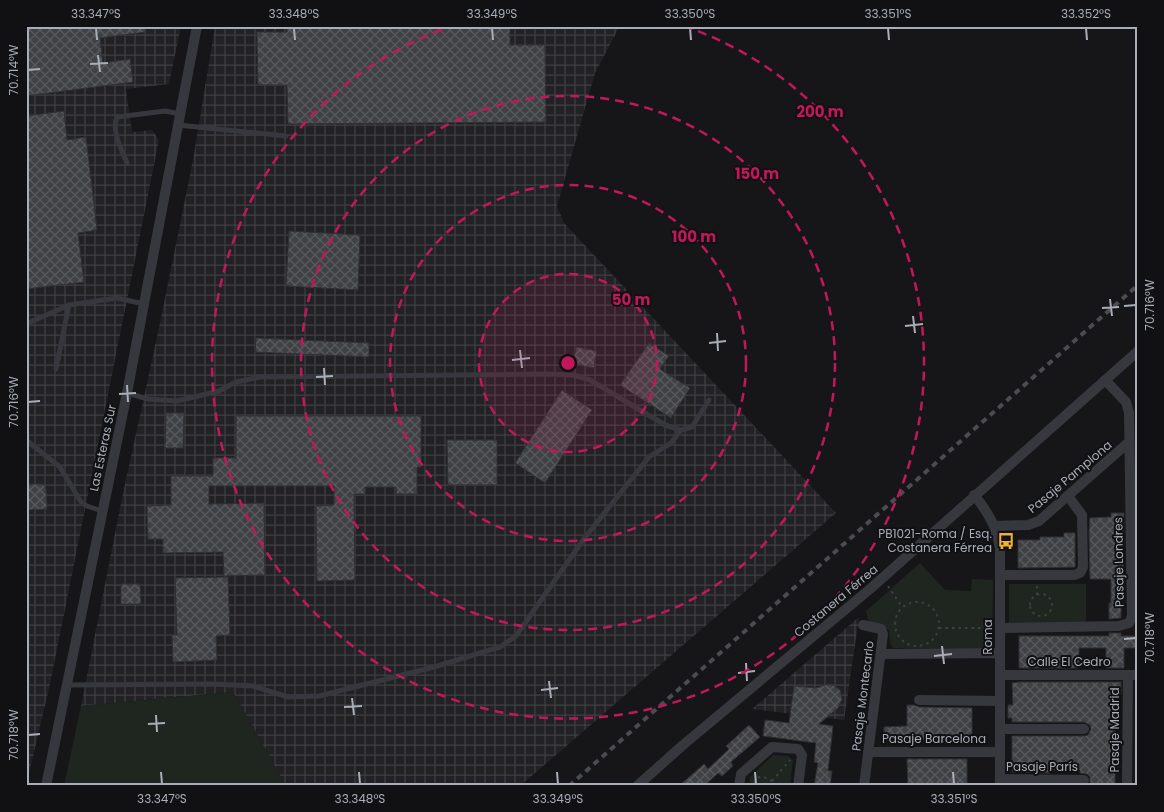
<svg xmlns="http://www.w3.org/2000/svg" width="1164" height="812" font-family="Poppins,sans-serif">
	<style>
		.industrial { fill: url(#industrial-grid) }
		.green { fill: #1e261f }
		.building { fill: url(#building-cross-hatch); stroke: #303034 }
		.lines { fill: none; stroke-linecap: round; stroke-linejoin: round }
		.path { stroke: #3d3f44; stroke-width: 2; stroke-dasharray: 2.5 4; stroke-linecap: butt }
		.service { stroke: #37383d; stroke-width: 5 }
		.minor { stroke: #37383d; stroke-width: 10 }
		.rail { stroke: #4a4c52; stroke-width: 4; stroke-dasharray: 6 5; stroke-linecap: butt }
		.ticks { fill: none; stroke: #a8adb8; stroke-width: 2 }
		.ring { fill: none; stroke: #c2185b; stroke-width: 2.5; stroke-dasharray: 9 6 }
		.labels { text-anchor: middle; stroke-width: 4; stroke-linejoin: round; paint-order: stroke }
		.street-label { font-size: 12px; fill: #a8adb8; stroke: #111113 }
		.poi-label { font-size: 12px; fill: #a8adb8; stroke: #111113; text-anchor: end }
		.centre { fill: #c2185b; stroke: #111113; stroke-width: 2.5 }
		.ring-label { font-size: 15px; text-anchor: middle; font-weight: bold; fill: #c2185b; stroke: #111113; stroke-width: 4; stroke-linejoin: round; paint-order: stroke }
		.neatline { fill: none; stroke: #a8adb8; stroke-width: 2 }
		.ticks-label { font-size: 12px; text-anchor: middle; fill: #a8adb8 }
	</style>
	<defs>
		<pattern id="industrial-grid" width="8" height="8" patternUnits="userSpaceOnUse" patternTransform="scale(1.25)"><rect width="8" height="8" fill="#222225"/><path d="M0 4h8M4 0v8" fill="none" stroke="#3f3f43"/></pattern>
		<pattern id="building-cross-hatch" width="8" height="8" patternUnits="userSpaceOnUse" patternTransform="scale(1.25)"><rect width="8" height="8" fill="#404145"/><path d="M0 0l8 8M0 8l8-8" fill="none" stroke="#595a5e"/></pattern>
	</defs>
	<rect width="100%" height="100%" fill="#161618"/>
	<path class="industrial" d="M26 26H181L169 84 126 89 132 132 152 130 159 140 50 684 26 786Z
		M215 26H620L595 73 557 206 564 223 836 513 520 786H286L233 692 81 706 122 498 160 323 193 160Z
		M859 617 844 720 752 709Z"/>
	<path class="green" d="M920 563 945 590 971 591 972 579 993 580 992 649 893 648 890 643 889 630 869 624 866 611Z
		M1009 584H1086V624H1009Z
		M233 692 286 786H64L81 706Z
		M773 755 788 756 793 760 790 786H749L750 777Z"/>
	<path class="building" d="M26 26H145L146 32 100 38 103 63 130 59 133 82 26 96Z
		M287 26H510V45H545L546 122 288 124 287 85H258L257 32H287Z
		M64 111 67 140 86 137 97 230 78 233 84 282 26 289V274H28L26 261V116Z
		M289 231 360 235 358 290 286 286Z
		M256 338 369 343V357L255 352Z
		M649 343 669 356 660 369 690 388 671 418 620 385Z
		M576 347 597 351 594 368 573 364Z
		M562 390 592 410 545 483 515 463Z
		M166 413H184L183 448H165Z
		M236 416H421V467H417V494H396V487H365V494H354L355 580 317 581 316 506 334 505V486H209V504L264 503 265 575 224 576 223 552 163 553V539H148L147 506 171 505V476H213V458H236Z
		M447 440H497V485H448Z
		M26 484H43L46 487 47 509 26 510Z
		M1111 513H1124L1123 596H1121V618L1109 619V603H1111V579H1090L1089 533 1090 518 1111 517Z
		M1064 533H1075V567L1018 568V540H1040V537H1064Z
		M228 577 230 635 216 636 217 660 173 662 172 635H177L175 578Z
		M121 584H140L141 604H121Z
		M1109 633H1121V636H1138V648H1124V668H1106V648H1079V668H1019V636H1109Z
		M1019 682H1121V694H1115V786H1088L1090 783V777L1087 774 1080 773V770H1050V773L1012 772V736H1084L1088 735 1091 729 1090 725 1084 722H1012V718H1008V705H1013L1012 683Z
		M828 684 833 685 840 690 842 699 838 708 819 724 833 726 828 771H832L830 786H814L818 763 814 762 816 743 763 736 765 720 789 723 794 686 816 688Z
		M907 705H914L919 707 972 708V740H884V727L907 726Z
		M749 725 760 737 731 762 733 766 722 776 718 773 704 786H679L704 764 708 769 729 749 726 746Z
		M907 759H967V786H908Z"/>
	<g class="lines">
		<path class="path" d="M888 586 902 607
			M1030 605a11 11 0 1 1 22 0a11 11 0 1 1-22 0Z
			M1037 595V585
			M895 624a22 22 0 1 1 44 0a22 22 0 1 1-44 0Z
			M939 628H989
			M772 781 790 760
			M754 783 759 777H764L772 781 773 786
			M751 786 755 783 759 786"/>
		<path class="service" d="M178 125 286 136
			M127 163C122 151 111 130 117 117L165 111 180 114
			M26 324 69 305 117 298 144 304
			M56 369 69 305
			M127 393 148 399 177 401 219 391 236 382 260 377 547 374 573 375 590 380 665 425 681 430 692 427 709 400
			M26 440 60 467 81 502 87 506 102 511
			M66 685 213 684 253 686 288 697 319 696 434 667 500 647 516 636 583 540 649 457 671 443 681 430"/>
		<path class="minor" d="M974 495C987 510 997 528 1000 548V786
			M994 526 1028 525 1039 521 1129 442
			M1001 575H1074L1080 573 1083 567 1082 515 1068 496
			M863 625 881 629 883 634 864 786
			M1000 628 1119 626 1129 623 1132 616 1129 413 1126 402 1105 380
			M881 654 1000 653
			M1000 675H1138
			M919 700 1000 701
			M1000 729H1084
			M868 752H1000
			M1000 779 1084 780
			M46 786 127 393 197 26
			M637 786 683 745 870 589 1138 351
			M739 786 741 774 772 747 798 749 802 755 798 786
			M1127 786 1128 675"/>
		<path class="rail" d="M569 786 1138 285"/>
	</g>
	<path class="ticks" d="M96 28 97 40M294 28 295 40M492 28 493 40M690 28 691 40M888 28 889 40M1086 28 1087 40M98 55 100 72M90 64 108 63M28 70 40 69M1110 299 1112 316M1124 306 1136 305M1102 308 1119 307M913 316 915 333M905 326 923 324M717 333 718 351M709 343 726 341M520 350 522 368M512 360 530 358M324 368 325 385M316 377 333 376M127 385 128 402M119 394 136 393M28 402 40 401M1124 639 1136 638M942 646 944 664M934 656 952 654M746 663 747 681M738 673 755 671M549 681 551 698M541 690 558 688M352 698 354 715M344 707 362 706M156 715 157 732M148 724 165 723M28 735 40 734M161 772 162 784M359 772 360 784M557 772 558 784M755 772 756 784M953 772 954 784"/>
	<circle cx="568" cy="363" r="89" fill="#c2185b" fill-opacity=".12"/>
	<g class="ring">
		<circle cx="568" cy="363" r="89"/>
		<circle cx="568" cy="363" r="178"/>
		<circle cx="568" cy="363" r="267"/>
		<path d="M684 26A356 356 0 1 1 452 26"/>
	</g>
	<defs>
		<g id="bus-bare" transform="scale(1.35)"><path d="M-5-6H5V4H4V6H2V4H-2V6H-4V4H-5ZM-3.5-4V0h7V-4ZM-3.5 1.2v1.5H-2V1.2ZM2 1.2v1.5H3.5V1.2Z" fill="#f2b134" stroke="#111113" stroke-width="2.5" paint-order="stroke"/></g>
	</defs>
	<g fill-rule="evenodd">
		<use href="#bus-bare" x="1006" y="541"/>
	</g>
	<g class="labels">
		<g class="street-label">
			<text transform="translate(103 448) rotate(-78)" y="4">Las Esteras Sur</text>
			<text transform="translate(1070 477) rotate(-40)" y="4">Pasaje Pamplona</text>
			<text transform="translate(1119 562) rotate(-91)" y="4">Pasaje Londres</text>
			<text transform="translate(836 601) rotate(-40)" y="4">Costanera Férrea</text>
			<text transform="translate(988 637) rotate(-90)" y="4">Roma</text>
			<text x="1069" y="666">Calle El Cedro</text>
			<text transform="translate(863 696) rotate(-83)" y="4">Pasaje Montecarlo</text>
			<text transform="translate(1115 730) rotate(-90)" y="4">Pasaje Madrid</text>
			<text x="934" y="743">Pasaje Barcelona</text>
			<text x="1042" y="771">Pasaje París</text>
		</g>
		<g class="poi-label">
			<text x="992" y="538">PB1021-Roma / Esq.<tspan x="992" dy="14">Costanera Férrea</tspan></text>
		</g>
	</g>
	<circle cx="568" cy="363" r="8" class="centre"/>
	<g class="ring-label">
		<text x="820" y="117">200 m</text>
		<text x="757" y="179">150 m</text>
		<text x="694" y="242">100 m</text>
		<text x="631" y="305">50 m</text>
	</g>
	<rect width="1164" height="812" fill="none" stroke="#111113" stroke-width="55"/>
	<rect x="28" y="28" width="1108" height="756" class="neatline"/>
	<g class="ticks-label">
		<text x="96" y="18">33.347°S</text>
		<text x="294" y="18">33.348°S</text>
		<text x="492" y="18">33.349°S</text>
		<text x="690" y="18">33.350°S</text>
		<text x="888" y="18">33.351°S</text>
		<text x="1086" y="18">33.352°S</text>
		<text transform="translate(14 70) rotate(-90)" y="4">70.714°W</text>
		<text transform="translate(1150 305) rotate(-90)" y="4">70.716°W</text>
		<text transform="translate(14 402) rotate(-90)" y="4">70.716°W</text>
		<text transform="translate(1150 638) rotate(-90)" y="4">70.718°W</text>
		<text transform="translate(14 735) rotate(-90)" y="4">70.718°W</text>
		<text x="162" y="803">33.347°S</text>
		<text x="360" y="803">33.348°S</text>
		<text x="558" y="803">33.349°S</text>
		<text x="756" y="803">33.350°S</text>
		<text x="954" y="803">33.351°S</text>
	</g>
</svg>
